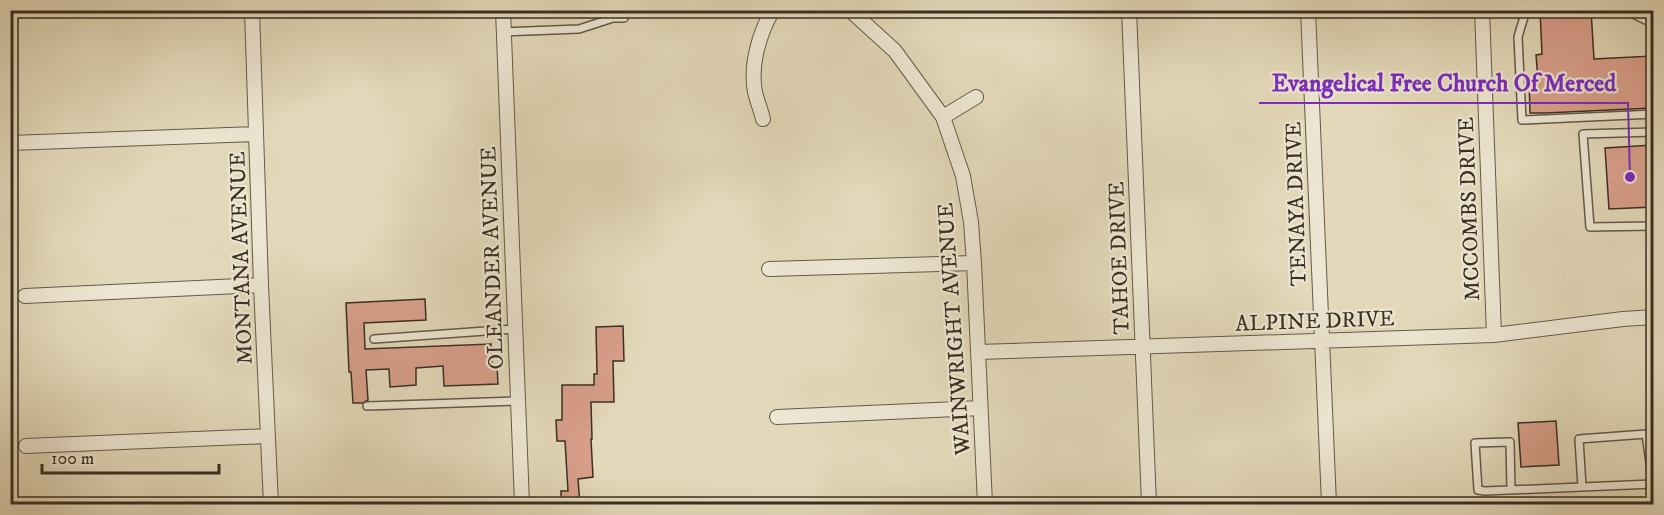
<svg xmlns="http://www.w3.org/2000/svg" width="1664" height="515" font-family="'IM FELL DW Pica',serif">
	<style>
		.building { fill: #d9a08c; stroke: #3a2f23; stroke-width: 1.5 }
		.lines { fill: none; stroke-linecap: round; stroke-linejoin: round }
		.lane-casing { stroke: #645a49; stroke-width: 10 }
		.street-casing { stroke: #645a49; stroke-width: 16 }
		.lane { stroke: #ede6d2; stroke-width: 7 }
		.street { stroke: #ede6d2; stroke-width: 14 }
		.labels { text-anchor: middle; stroke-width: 4.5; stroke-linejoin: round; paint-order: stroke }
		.street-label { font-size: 22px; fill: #3a2f23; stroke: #ede6d2 }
		.leader { fill: none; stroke: #7b2cbf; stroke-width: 2 }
		.callout-dot { fill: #7b2cbf; stroke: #ede6d2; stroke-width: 2 }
		.callout-label { font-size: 24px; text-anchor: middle; font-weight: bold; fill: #7b2cbf; stroke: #ede6d2; stroke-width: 4.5; stroke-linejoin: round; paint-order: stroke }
	</style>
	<rect width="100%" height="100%" fill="#e3d9ba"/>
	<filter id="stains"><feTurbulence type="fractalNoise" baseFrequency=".00333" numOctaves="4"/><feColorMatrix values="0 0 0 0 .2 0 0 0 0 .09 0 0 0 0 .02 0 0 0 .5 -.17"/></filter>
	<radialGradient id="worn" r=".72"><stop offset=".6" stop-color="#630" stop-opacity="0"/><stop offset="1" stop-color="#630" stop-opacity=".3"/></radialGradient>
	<path class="building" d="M1540 10H1591L1594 59 1653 56V108L1545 113H1530L1529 80H1538L1536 55 1542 54Z
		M1653 145V207L1609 209 1605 148Z
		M425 299 426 320 364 323 365 349 491 344 492 367H497L498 384 444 386 443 366 416 368V385L390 387 389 369 366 370 368 400 363 403H353L351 372H349L346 303Z
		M623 326 624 361H613L614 402H591L592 439H591L593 477 578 479 580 504H561V491H568L565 441H557L556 420H562V385H594V374H597L596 327Z
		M1556 421 1559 465 1521 467 1518 423Z"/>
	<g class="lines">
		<g class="lane-casing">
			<path id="lane" d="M1526 10 1518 37 1522 120 1654 114
				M1625 10 1654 24
				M503 32 579 29 613 18H624
				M1654 132 1583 134 1590 227 1654 226
				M374 339 515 329
				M367 406 518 401
				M1582 487 1653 484 1646 434
				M1511 490 1510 442 1475 443 1478 490 1485 491 1582 487 1579 439 1646 434 1654 431"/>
		</g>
		<g class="street-casing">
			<path id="street" d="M252 10 261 285 271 504
				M503 10 522 504
				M850 10 895 51 943 117 963 176 971 222 974 263 985 504
				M1129 10 1149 504
				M1308 10 1329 504
				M1482 10 1494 335
				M943 117 976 97
				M763 119C761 110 757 101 755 92 750 66 759 33 773 10
				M10 143 256 134
				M769 269 974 263
				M25 296 261 285
				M978 352 1494 335 1623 319 1654 317
				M777 417 980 408
				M26 446 268 436"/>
		</g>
		<use href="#lane" class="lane"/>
		<use href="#street" class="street"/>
	</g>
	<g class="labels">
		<g class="street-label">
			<text transform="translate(1295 204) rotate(-92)" y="8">TENAYA DRIVE</text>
			<text transform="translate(1468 209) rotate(-92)" y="8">MCCOMBS DRIVE</text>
			<text transform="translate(240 258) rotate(-92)" y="8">MONTANA AVENUE</text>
			<text transform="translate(491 258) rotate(-92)" y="8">OLEANDER AVENUE</text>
			<text transform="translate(1118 258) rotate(-92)" y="8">TAHOE DRIVE</text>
			<text transform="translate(1315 320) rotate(-2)" y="8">ALPINE DRIVE</text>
			<text transform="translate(953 329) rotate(-94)" y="8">WAINWRIGHT AVENUE</text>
		</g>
	</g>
	<path class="leader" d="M1630 177L1628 103H1259"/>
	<circle class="callout-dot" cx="1630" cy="177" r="6"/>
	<g class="callout-label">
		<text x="1444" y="91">Evangelical Free Church Of Merced</text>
	</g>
	<rect width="1664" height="515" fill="none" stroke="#e3d9ba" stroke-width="36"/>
	<rect x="12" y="12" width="1640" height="491" fill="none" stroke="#3a2f23" stroke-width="3"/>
	<rect x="18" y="18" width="1628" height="479" fill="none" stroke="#3a2f23" stroke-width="1.5"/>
	<path d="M42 464v9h177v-9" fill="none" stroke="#3a2f23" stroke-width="3"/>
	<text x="51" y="464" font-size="18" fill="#3a2f23" stroke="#ede6d2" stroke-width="4.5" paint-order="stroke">100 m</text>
	<rect width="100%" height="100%" filter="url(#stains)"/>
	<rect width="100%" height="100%" fill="url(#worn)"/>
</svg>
